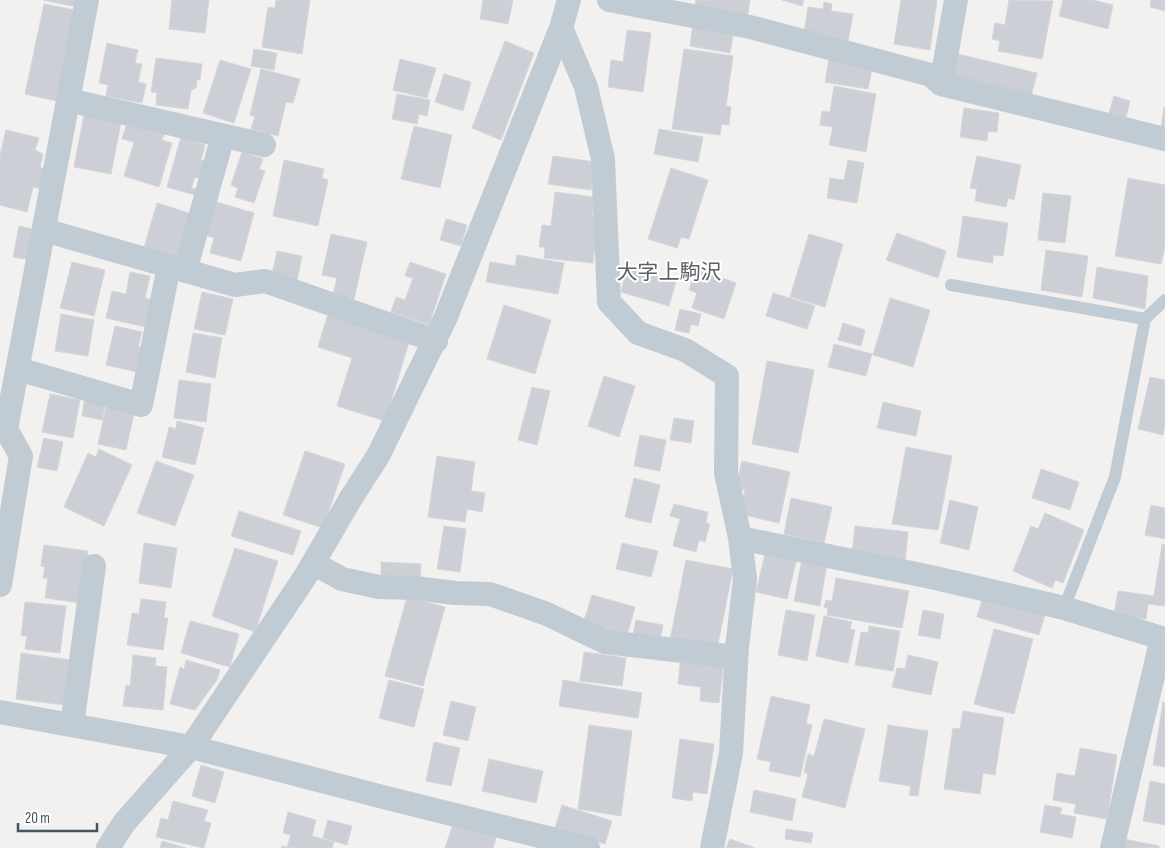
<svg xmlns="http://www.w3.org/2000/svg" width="1165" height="848" font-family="'Sofia Sans Condensed','Noto Sans JP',sans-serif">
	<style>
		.building { fill: #cccfd5; stroke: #d4d6dc }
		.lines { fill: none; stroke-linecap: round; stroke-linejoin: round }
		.service { stroke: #c0cbd3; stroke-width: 12 }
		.minor { stroke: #c0cbd3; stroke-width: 24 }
		.labels { text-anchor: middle; stroke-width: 4; stroke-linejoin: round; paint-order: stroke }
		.quarter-label { font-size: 21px; fill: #5c6166; stroke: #fff }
	</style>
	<rect width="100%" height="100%" fill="#f3f0f0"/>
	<path class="building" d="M43 0H78L77 7Z
		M172 0H209L205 33 169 29Z
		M276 0H310L302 54 262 47 268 7 275 8Z
		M483 0H513L508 24 480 19Z
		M696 0H750L747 19 694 11Z
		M782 0H804L802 6Z
		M901 0H937L930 50 894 44Z
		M1009 0 1053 1 1042 59 998 51 1000 41 992 39 995 23 1005 25Z
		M1063 0H1092L1113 5 1108 29 1059 16Z
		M1151 0H1165V11L1150 7Z
		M824 2 832 4 831 11 853 14 848 41 804 33 808 7 823 9Z
		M44 4 80 11 61 102 25 94Z
		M693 23 734 30 730 53 690 46Z
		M627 30 651 33 643 92 608 87 611 60 623 62Z
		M505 41 534 53 501 140 472 128Z
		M107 43 138 50 135 63 142 64 138 82 146 84 142 103 106 96 108 85 99 83Z
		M254 49 277 53 274 70 251 66Z
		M684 49 733 56 726 106 731 107 729 125 722 124 720 135 672 129Z
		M958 54 1037 73 1031 97 953 79Z
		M830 55 873 63 868 89 825 82Z
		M156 58 202 64 200 80 197 79 196 88 191 90 188 109 156 105 157 93 151 92Z
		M400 59 436 68 427 98 393 90Z
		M220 60 251 69 234 123 203 113Z
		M261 69 300 79 293 103 286 102 278 136 251 129 255 117 250 115Z
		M444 74 471 82 463 111 435 102Z
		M834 86 876 94 866 152 829 145 833 127 820 125 822 111 830 112Z
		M397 94 430 100 427 116 419 114 417 124 392 119Z
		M1114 96 1130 101 1126 117 1109 113Z
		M1164 107H1165V129H1161Z
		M964 108 999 113 997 132 988 131 987 141 960 137Z
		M84 115 121 122 111 174 74 167Z
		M127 123 164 134 162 140 172 143 159 187 124 176 134 142 122 139Z
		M414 126 452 135 440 188 401 179Z
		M659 129 703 137 698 162 654 154Z
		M6 130 39 138 35 150 43 154 40 167 46 170 42 189 33 187 27 212 0 205V155Z
		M181 137 205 145 201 160 212 163 207 180 195 177 191 188 197 189 195 195 167 187Z
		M242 152 263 159 259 169 265 171 254 203 235 197 238 188 231 185Z
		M553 156 595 162 591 190 548 184Z
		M977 156 1021 165 1014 200 1008 198 1006 207 975 201 977 189 970 188Z
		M284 160 324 169 322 178 328 180 318 226 273 216Z
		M848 160 864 163 857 203 827 198 830 178 844 180Z
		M671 168 708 180 689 239 681 237 677 248 648 239Z
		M1128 178 1165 185V246L1161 264 1115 256Z
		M555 192 594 197 592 216H598L593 263 544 258 545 247H539L542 225 551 226Z
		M1043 193 1071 196 1065 243 1038 240Z
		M213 201 254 213 241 261 210 253 214 238 203 234Z
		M157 203 192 214 179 258 144 248Z
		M963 216 1008 223 1003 256 993 255V263L957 257Z
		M446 219 467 225 461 246 440 240Z
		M19 226 36 230 31 260 13 257Z
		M897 233 946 251 938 278 886 260Z
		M331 234 367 242 354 299 333 295 337 278 322 275Z
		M809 234 843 244 825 307 790 297Z
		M1046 250 1088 256 1082 297 1041 290Z
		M277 251 302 256 297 281 272 275Z
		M517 255 564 263 558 294 486 282 490 262 515 266Z
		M72 262 105 270 94 316 60 308Z
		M410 262 446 274 429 325 391 312 396 297 405 300 413 278 405 276Z
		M1097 267 1148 276 1145 309 1093 298Z
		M627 268 676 281 669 306 621 292Z
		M696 269 736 283 724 319 692 308 697 293 689 290Z
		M130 272 150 276 145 298 156 301 150 328 106 318 112 291 126 294Z
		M202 292 233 299 225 335 194 329Z
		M773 293 815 306 807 329 766 316Z
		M890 298 930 310 913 367 873 355Z
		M504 305 551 320 535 374 487 359Z
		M680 309 701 314 698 326 691 324 689 333 675 330Z
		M61 314 94 320 88 356 55 351Z
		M328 314 410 339 385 421 337 406 352 358 318 347Z
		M843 323 865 330 861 346 838 340Z
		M115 326 142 332 138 347 147 349 141 373 106 365Z
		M193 333 222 338 215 378 186 372Z
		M834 344 872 354 866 376 828 367Z
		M767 361 814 370 798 453 752 444Z
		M604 376 635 386 619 437 588 426Z
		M1150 377 1165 380V425L1163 435 1138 429Z
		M179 380 211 384 206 422 174 418Z
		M532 387 550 391 537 445 518 440Z
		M50 394 80 400 73 438 42 432Z
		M85 397 106 401 102 420 82 416Z
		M883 402 921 411 916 436 877 428Z
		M106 407 134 413 126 450 98 444Z
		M674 418 694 421 691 443 670 440Z
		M177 421 204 428 195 465 162 457 169 427 176 429Z
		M640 435 666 440 660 471 634 466Z
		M44 438 63 442 57 471 37 467Z
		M906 447 952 456 938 530 892 524Z
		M99 449 132 465 104 526 64 507 88 453 96 457Z
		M305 451 345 464 323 528 283 515Z
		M437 456 475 462 471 491 485 493 482 512 467 509 465 522 428 517Z
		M156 461 194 475 175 526 137 513Z
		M742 461 790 472 779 523 740 514 745 490 736 487Z
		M1041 469 1079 482 1070 510 1032 498Z
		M634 478 660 485 651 523 625 517Z
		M791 498 832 507 824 543 784 534Z
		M950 500 978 507 969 550 940 543Z
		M674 504 708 512 706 523 710 524 705 542 699 540 696 552 673 546 680 519 670 516Z
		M1151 505 1165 508V539L1145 535Z
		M239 511 301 531 293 555 231 536Z
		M1045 513 1084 530 1063 583 1055 580 1052 588 1013 571 1031 526 1038 529Z
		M444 526 466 529 460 572 437 569Z
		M855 526 908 532 905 561 852 554Z
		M144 543 177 548 171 588 139 583Z
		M622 543 658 551 651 577 616 569Z
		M1162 544 1165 545V606L1148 604 1146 619 1114 614 1118 591 1154 596Z
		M44 545 88 551 81 603 45 598 48 578H43L45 567 41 566Z
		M235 548 278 561 255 632 212 616Z
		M766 550 797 558 787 599 756 592Z
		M802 559 827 563 820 606 794 601Z
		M686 560 733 569 717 649 670 640Z
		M381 562 421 564 420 582 381 581Z
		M836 578 909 591 902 628 827 615 828 608 824 607 826 600 832 601Z
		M984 593 1046 611 1039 635 977 617Z
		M592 595 635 607 627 636 583 624Z
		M407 597 445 607 423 686 385 676Z
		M141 599 166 602 164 618H168L163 650 127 645 132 613 139 614Z
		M25 602 66 606 60 653 25 649 27 636H21Z
		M786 610 815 615 807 661 778 655Z
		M923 610 944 614 940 639 918 635Z
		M824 616 852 622 850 629 855 630 848 663 816 656Z
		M636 620 663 625 659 644 632 639Z
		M190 621 239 634 230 667 181 653Z
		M869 626 900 631 893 671 855 665 861 632 868 633Z
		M994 629 1033 639 1014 714 974 704Z
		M584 652 626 658 622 686 580 681Z
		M21 653 70 660 65 705 16 699Z
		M133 655 156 658 155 666 167 667 163 710 123 706 126 685 130 686Z
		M908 655 938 662 931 695 892 687 897 668 905 669Z
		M681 656 724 661 719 703 700 701 701 687 678 684Z
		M186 660 220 670 217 680 195 710 170 704 180 667 184 669Z
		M389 680 424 689 414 727 379 718Z
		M563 680 642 693 638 718 559 706Z
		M771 696 810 705 806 724 812 725 800 777 769 771 771 762 757 759Z
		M451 701 476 707 468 741 443 735Z
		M1163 702 1165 703V767L1153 765Z
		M963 711 1004 718 995 775 983 773 980 794 944 789 953 728 960 729Z
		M824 719 865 729 845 808 802 797 808 774 804 772 808 754 814 756Z
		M589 725 632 731 621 816 578 809Z
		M888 725 928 731 918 796 909 795 911 786 879 781Z
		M680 739 714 744 707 794 693 792 692 801 672 798Z
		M434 742 460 748 451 786 426 781Z
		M1080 748 1117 755 1107 819 1074 813 1076 804 1053 800 1057 773 1075 776Z
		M489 759 543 771 536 803 482 791Z
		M201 765 224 772 215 803 192 796Z
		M1150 781 1165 784V825L1143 821Z
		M754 790 796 799 792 821 750 812Z
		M173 801 208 810 204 821 211 823 204 848 156 837 161 818 168 820Z
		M562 805 612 821 605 844 555 828Z
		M1045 805 1062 808 1060 814 1076 817 1072 838 1040 832Z
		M288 812 316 820 312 836 334 842 332 848H281L282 846 287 847 291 835 283 833Z
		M328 820 352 826 347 845 323 838Z
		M454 821 497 835 493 848H445Z
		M786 829 813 833 811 843 785 839Z
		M730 839 755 848H726Z
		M1124 839 1159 846V848H1122Z
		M162 841 186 848H160Z"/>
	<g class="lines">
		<path class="service" d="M951 285 1145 319 1115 477 1064 608
			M1145 319 1165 300"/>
		<path class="minor" d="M609 0 750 27 931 75 941 84 1165 139
			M561 28 586 87 603 159 609 302 638 333 685 350 727 376 726 473 740 538 745 579 737 647 731 753 712 848
			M941 84 956 0
			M68 100 264 145
			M44 230 235 285 265 281 436 341
			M185 271 223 136
			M18 369 141 405 169 266
			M0 427 6 429 21 456 0 585
			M6 429 87 0
			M740 538 931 577 1064 608 1165 639
			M313 563 342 579 379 587 415 588 455 593 490 594 547 614 605 642 736 657
			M0 712 191 747 383 797 588 848
			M72 725 94 566
			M108 848 124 823 191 747 305 577 351 498 378 456 445 319 561 28 569 0
			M1112 848 1162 638"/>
	</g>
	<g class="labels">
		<g class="quarter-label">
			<text x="669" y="279">大字上駒沢</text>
		</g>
	</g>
	<path d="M18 823v8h79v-8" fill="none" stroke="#46545f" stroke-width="2.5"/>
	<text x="25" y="823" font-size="15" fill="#46545f" stroke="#ffffff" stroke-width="4" paint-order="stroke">20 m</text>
</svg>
